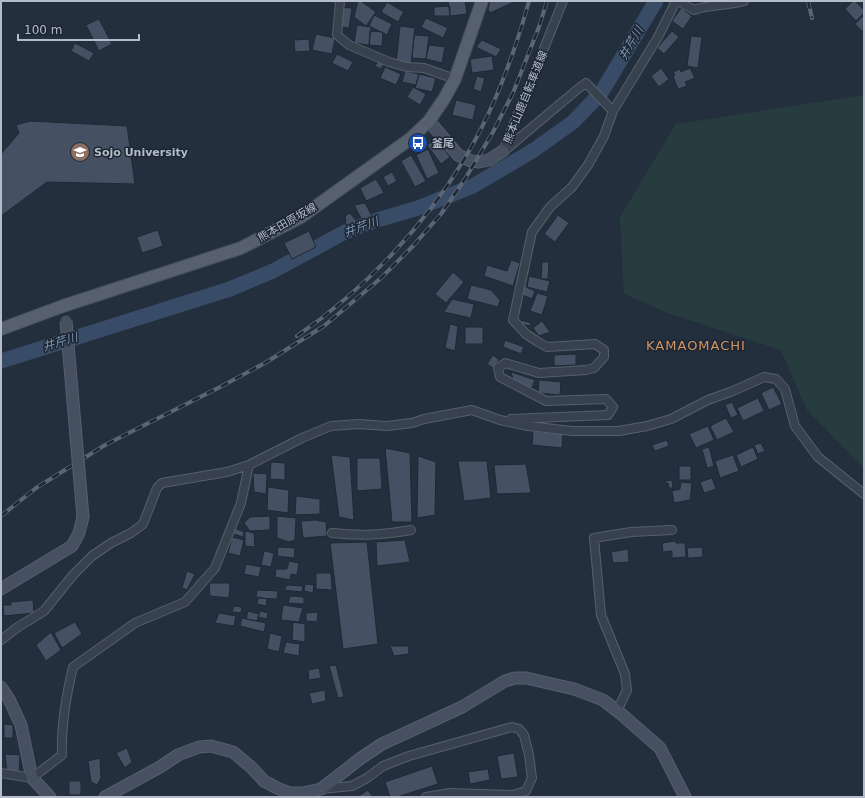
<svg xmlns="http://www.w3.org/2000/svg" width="865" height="798" font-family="'DejaVu Sans','Noto Sans JP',sans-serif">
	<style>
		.green { fill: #263c3f }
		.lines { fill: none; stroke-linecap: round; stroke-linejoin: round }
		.river { stroke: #394c67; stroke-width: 15 }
		.building { fill: #455162; stroke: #1f2835 }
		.street-casing { stroke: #565f6c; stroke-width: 10 }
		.secondary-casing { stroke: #565f6c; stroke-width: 13 }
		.primary-casing { stroke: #414a57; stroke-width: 14 }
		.street { stroke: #38414e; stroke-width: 8 }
		.secondary { stroke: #465061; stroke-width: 11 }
		.primary { stroke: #56606e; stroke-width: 12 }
		.rail-casing { stroke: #5a6575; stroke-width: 4 }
		.rail { stroke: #1d2633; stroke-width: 2.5; stroke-dasharray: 8; stroke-linecap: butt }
		.secondary-bridge-casing { stroke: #565f6c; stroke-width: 13; stroke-linecap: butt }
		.secondary-bridge { stroke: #465061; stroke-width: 11 }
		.labels { text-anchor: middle; stroke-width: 3; stroke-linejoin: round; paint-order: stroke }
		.street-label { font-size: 11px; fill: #b4bcc9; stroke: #1d2633 }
		.poi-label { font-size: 11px; font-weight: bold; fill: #b4bcc9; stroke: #1d2633; text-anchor: start }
		.water-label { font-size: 12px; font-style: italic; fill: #7c92b1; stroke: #1d2633 }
		.quarter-label { font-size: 13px; letter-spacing: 1px; fill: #d59563; stroke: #1d2633 }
	</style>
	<rect width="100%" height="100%" fill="#242f3e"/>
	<path class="green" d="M864 95V468L807 410 781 350 668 313 624 294 620 217 676 124Z"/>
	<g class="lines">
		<path class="river" d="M1 361 230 289 273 271 345 232 374 221 418 208 473 186 534 150 573 122 601 93 656 1"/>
	</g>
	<path class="building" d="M358 1H361L376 12 366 26 354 17Z
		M448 1H465L467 14 450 16Z
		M490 1H516L490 13 488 9Z
		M853 1H855L864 10V13L856 21 845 9Z
		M387 2 404 12 398 22 381 12Z
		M450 6V16H434V7Z
		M337 7 352 8 349 28 335 26Z
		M681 8 692 16 683 29 672 21Z
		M374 15 392 24 387 35 369 26Z
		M863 16 864 17 863 32 855 24Z
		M426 18 448 28 443 38 421 27Z
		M99 19 112 44 99 51 86 25Z
		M357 25 371 27 369 45 354 43Z
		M400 26 415 28 411 65 396 63Z
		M370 31 383 32 382 46 369 45Z
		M672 31 679 37 664 54 657 48Z
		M316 34 335 38 332 54 312 50Z
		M414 35 429 36 426 59 412 58Z
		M691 36 702 37 698 68 687 66Z
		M309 39 310 51 295 52 294 40Z
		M482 40 501 49 496 57 476 47Z
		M75 43 94 53 89 61 71 51Z
		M429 45 445 47 442 63 426 59Z
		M337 54 353 62 348 71 332 63Z
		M492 56 494 70 472 73 470 59Z
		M378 61 384 64 381 69 375 66Z
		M385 67 401 74 396 85 380 78Z
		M661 68 669 79 659 87 651 76Z
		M690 68 695 78 685 82 687 86 678 89 673 76 675 75 673 72 680 69 681 72Z
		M405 71 419 74 416 85 402 82Z
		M419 74 436 78 432 92 415 88Z
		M477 76 485 78 481 92 473 89Z
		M413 87 426 94 420 105 407 97Z
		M456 100 476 105 473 120 452 115Z
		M30 121 127 126 135 184 47 182 1 216V154L19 133 16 125Z
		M436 138 450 157 441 164 427 145Z
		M428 149 439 173 427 179 416 155Z
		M411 155 426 181 415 187 401 161Z
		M392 172 397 181 388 186 383 177Z
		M376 179 384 193 366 201 360 188Z
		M365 203 373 218 363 222 354 205Z
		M350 213 362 228 351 233 346 225 345 216Z
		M558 215 569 223 555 242 544 234Z
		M158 230 163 246 142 253 137 237Z
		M309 231 316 247 292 259 284 243Z
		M511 260 520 263 513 286 484 276 487 265 507 271Z
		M542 262H549L548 279H541Z
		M453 272 464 282 446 303 435 294Z
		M529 276 550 281 547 292 527 287Z
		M471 285 491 290 500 300 498 307 467 299Z
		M524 286 535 291 532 299 520 294Z
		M537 293 548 296 542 315 530 311Z
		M452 299 474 304 471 318 444 312Z
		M522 320 531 323 530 326 521 324Z
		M542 321 550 332 539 336 533 328Z
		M450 324 458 326 455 351 445 348Z
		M465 327H483V344H465Z
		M505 340 524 347 521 354 503 347Z
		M576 354V365L554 366V355Z
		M493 355 499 360 493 368 487 364Z
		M511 372 535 380 532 388 514 383Z
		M539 380 561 382 560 395 538 393Z
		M773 387 782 404 769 410 761 393Z
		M758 398 764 411 743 421 737 408Z
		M732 402 738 415 731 418 725 405Z
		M726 418 734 432 717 440 710 426Z
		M708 426 714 440 696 448 689 434Z
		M533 431 563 434 562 448 532 445Z
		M667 440 669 446 655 451 652 445Z
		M761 443 765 451 758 454 754 445Z
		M709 447 714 466 707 468 702 449Z
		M753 447 758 459 741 467 736 455Z
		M385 448 410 453 412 522H392Z
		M331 455 350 457 354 520 339 517Z
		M733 455 739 471 720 478 715 461Z
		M418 456 436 462 435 515 417 518Z
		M357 458H380L382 489 357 491Z
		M458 461H487L491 498 464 501Z
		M271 462 285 463V480L270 479Z
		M526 464 531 493 497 494 494 465Z
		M679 466H691V480H679Z
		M253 473 267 474 266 494 254 492Z
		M712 478 716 489 704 493 700 482Z
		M672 480 673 488H669L668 483H666L665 481Z
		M681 482 692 483 690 500 674 503 672 491 680 489Z
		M268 487 289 490 288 513 267 510Z
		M296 496 320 499V514L295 515Z
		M270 516V530L250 531 244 523 250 517Z
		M277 516 296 518 295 540 289 542 277 538Z
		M316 520 326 522 327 536 303 538 301 521Z
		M232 527 244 532 243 537 231 533Z
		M245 531 254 533 255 547 245 546Z
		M232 537 244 540 240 556 228 553Z
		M405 540 410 562 377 566 376 542Z
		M675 541 676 543H685L686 557 672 558V551L663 552 662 543Z
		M367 542 378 644 343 649 330 543Z
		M278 547 295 548 294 558 277 556Z
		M702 547 703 557 688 558 687 548Z
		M628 549 629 562 613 563 611 552Z
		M264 551 274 553 271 567 261 565Z
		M289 561 299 563 297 575 291 574 290 580 275 577 276 569H287Z
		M246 564 261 567 259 577 244 574Z
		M187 571 195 574 187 590 182 588Z
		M316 573H331L332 590 316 589Z
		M209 583H230L229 598 210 596Z
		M305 584 314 585 313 593 304 591Z
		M287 585 303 586 302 592 284 590Z
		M257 590 278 591 277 599 256 598Z
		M290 596 304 597V604L288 603Z
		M258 597 267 599 266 606 257 604Z
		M33 600 34 613 4 616 3 605H11V602Z
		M283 605 303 608 299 622 281 620Z
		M234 606 242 607 241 613 232 612Z
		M248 611 259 614 257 621 246 619Z
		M260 611 268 613 267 619 258 617Z
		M318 612 317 622 306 621V613Z
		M219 613 236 616 234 626 215 623Z
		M242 618 266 623 264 632 240 626Z
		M75 622 82 634 62 648 54 633Z
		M293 622 305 624V642L292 640Z
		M51 632 61 650 46 661 36 645Z
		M270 633 282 636 279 652 267 649Z
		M286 642 300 644 299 656 283 653Z
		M390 646H408L409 654 394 656Z
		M336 665 344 697 338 698 329 666Z
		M319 668 321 678 309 680 308 670Z
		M325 690 326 701 312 704 309 693Z
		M4 724 13 725V738H4Z
		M127 748 132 762 125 768 116 753Z
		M514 753 518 777 501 779 497 756Z
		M5 754 20 755 19 774 7 772Z
		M100 758 101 778 97 785 91 782 88 761Z
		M432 766 438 784 397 797H390L385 782Z
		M488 769 490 780 470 784 468 772Z
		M69 781H81V795H69Z
		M368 790 373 797H357Z"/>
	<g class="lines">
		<g class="street-casing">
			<path id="street" d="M340 1 337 35 349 45 389 62 407 67 424 68 455 79
				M678 1 694 10C710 4 727 6 744 1
				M503 151 563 1
				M504 151 579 88 586 83 613 111
				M511 419 608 415 613 407 606 399 546 401 500 377 498 368 505 363 539 373 586 370 594 368 604 357V350L595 344 547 347 538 342 526 334 513 320 532 232 550 207 572 187 588 165 604 136 613 111 658 37 676 1
				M332 533C361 536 382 535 411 530
				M1 640 18 627 44 611 73 575 92 556 111 543 131 533 143 524 157 488 162 483 227 472 249 465 302 438 331 426 359 424 387 426 412 423 424 419 472 410 500 420 528 426 572 431H619L647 426 671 419 708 400 733 391 764 377 776 379 785 389 795 426 818 457 864 494
				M617 711 627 690 625 674 601 615 594 538 631 532 672 530
				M1 773 32 778 62 755C61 724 66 696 73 667L135 623 185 602 215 568 241 503 249 465
				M321 789 352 786 367 778 383 766 409 756 512 727 519 729 524 735 529 755 532 778 526 791 512 795 450 793 426 797"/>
		</g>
		<g class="secondary-casing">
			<path id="secondary" d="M429 121 458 155 471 161 479 162 489 160 503 151
				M1 589 72 546 79 533 83 517
				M1 687 9 699 21 725 32 778 50 797
				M105 797 160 767 178 755 199 747 211 746 233 752 252 768 264 781 277 788 290 793H303L321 789 361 758 382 744 462 707 505 681 515 678H526L574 689 603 700 620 713 660 748 685 797"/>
		</g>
		<g class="primary-casing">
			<path id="primary" d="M1 329 63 306 241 248 301 217 410 139 429 121 444 99 455 79 482 1"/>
		</g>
		<use href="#street" class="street"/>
		<use href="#secondary" class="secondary"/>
		<use href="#primary" class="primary"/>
		<g class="rail-casing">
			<path id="rail" d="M808 1 812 18
				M297 336C364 290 423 228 465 158 494 110 514 55 529 1
				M1 516 36 488 105 445 222 386 265 363 324 326 381 278 413 246 441 214 465 179 493 132 513 93 539 27 547 1"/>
		</g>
		<use href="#rail" class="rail"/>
		<g class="secondary-bridge-casing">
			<path id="secondary-bridge" d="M66 321 83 517"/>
		</g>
		<use href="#secondary-bridge" class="secondary-bridge"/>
	</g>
	<defs>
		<g id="bus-disc" transform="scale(1)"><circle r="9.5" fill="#1a4fb4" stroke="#1d2633"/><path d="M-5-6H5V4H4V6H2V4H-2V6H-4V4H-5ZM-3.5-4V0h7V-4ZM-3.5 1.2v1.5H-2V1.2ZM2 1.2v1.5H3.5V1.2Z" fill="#fff"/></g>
		<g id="university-disc" transform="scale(1)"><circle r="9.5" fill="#8d6e63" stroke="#1d2633"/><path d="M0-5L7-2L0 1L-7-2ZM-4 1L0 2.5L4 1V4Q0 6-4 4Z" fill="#fff"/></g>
	</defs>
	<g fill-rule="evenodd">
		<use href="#bus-disc" x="418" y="143"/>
		<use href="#university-disc" x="80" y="152"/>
	</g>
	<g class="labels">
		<g class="street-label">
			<text transform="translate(525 97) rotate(-68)" y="4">熊本山鹿自転車道線</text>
			<text transform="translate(287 222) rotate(-30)" y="4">熊本田原坂線</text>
		</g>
		<g class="poi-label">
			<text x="432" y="147">釜尾</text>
			<text x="94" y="156">Sojo University</text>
		</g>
		<g class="water-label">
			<text transform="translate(631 43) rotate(-59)" y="4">井芹川</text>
			<text transform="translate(361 227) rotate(-20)" y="4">井芹川</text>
			<text transform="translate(60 342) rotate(-17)" y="4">井芹川</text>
		</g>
		<g class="quarter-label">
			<text x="696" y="350">KAMAOMACHI</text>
		</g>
	</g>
	<rect width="865" height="798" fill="none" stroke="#b4bcc9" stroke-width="4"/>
	<path d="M18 34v6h121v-6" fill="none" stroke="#b4bcc9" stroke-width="2"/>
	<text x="24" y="34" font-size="12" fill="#b4bcc9" stroke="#1d2633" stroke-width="3" paint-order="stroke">100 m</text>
</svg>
